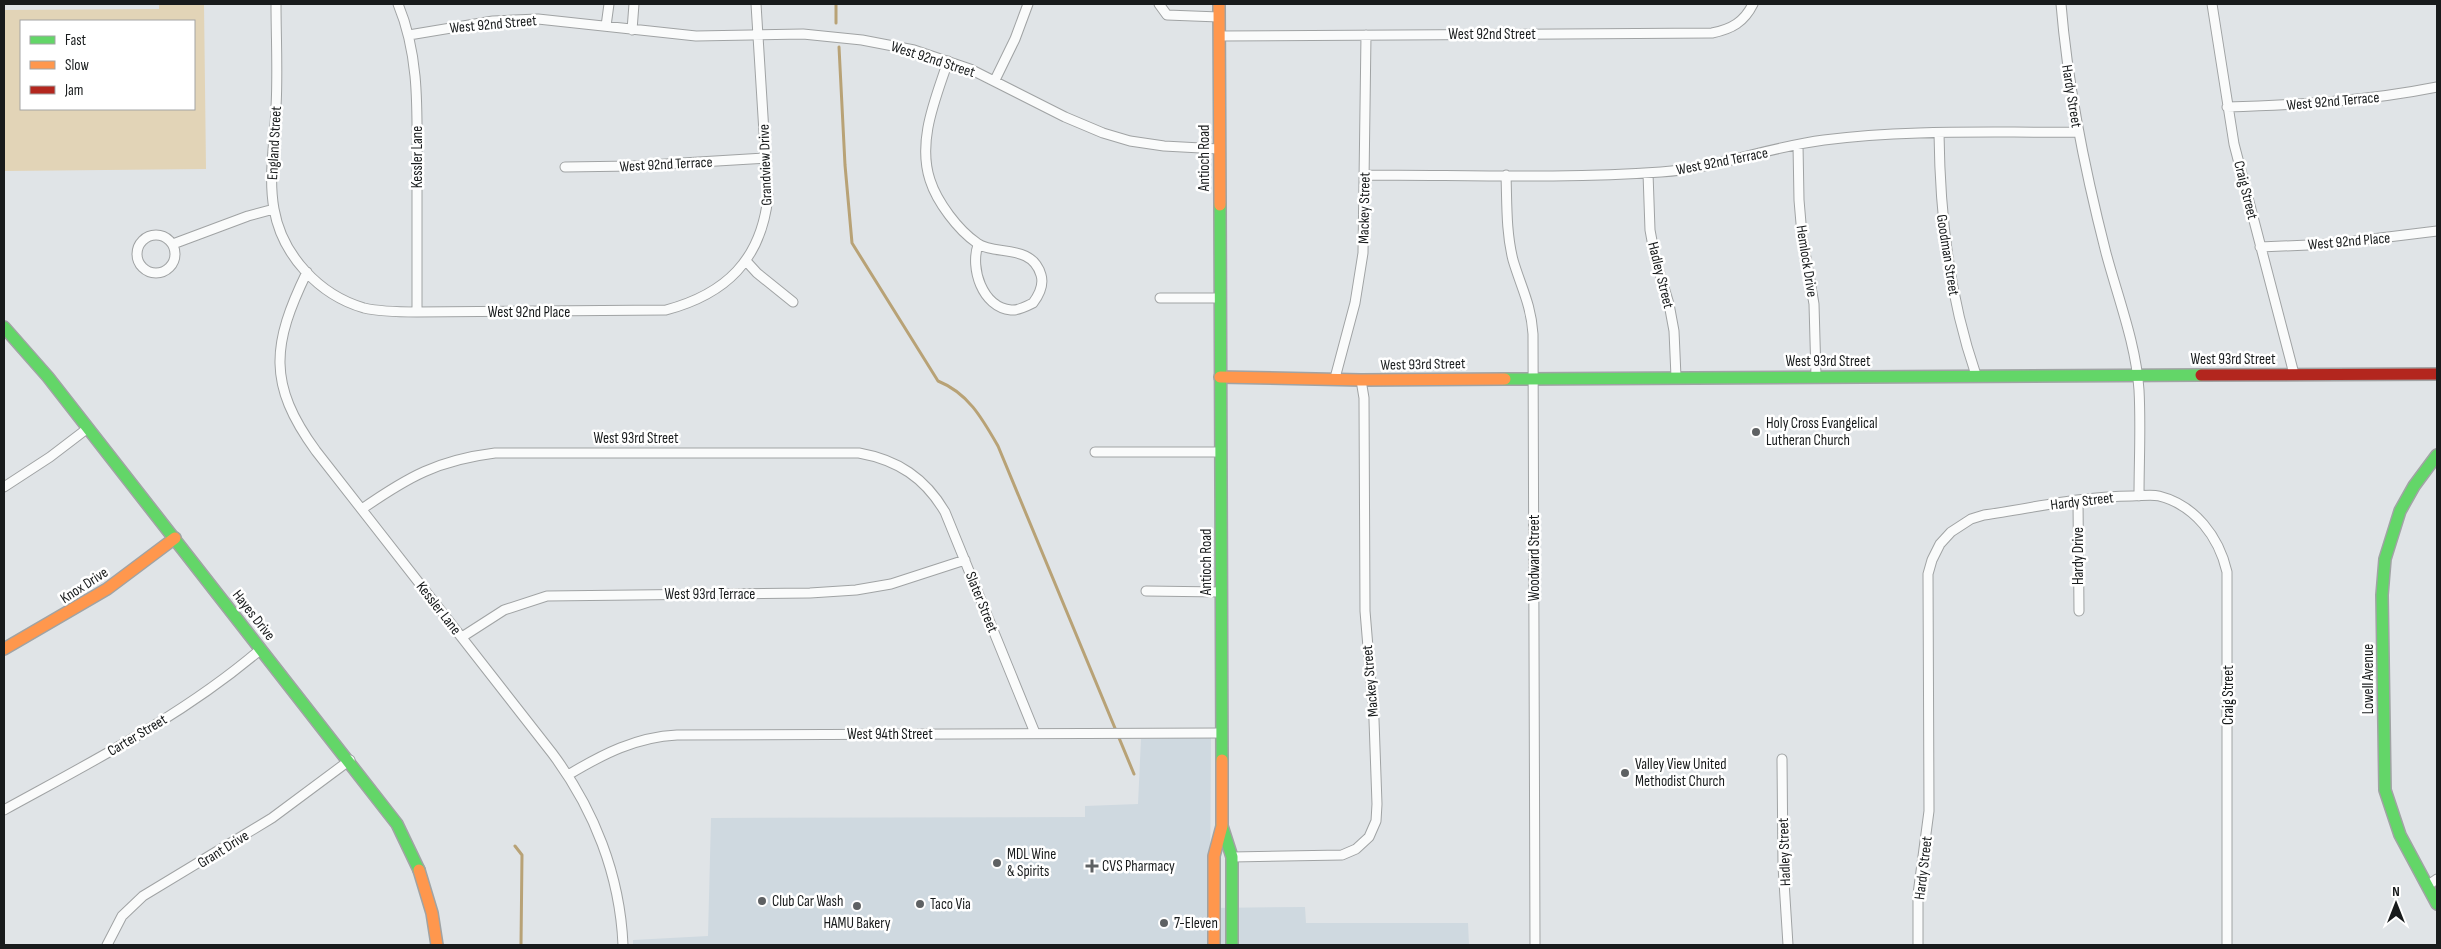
<svg xmlns="http://www.w3.org/2000/svg" width="2441" height="949" font-family="'Sofia Sans Condensed',sans-serif">
	<style>
		.built { fill: #cfd9e0 }
		.green { fill: #e2d4b7; fill-rule: evenodd }
		.lines { fill: none; stroke-linecap: round; stroke-linejoin: round }
		.stream { stroke: #b8a276; stroke-width: 3 }
		.street-casing { stroke: #a0a3a4; stroke-width: 11 }
		.fast-casing { stroke: #a0a3a4; stroke-width: 14 }
		.slow-casing { stroke: #a0a3a4; stroke-width: 14 }
		.jam-casing { stroke: #a0a3a4; stroke-width: 14 }
		.street { stroke: #fafbfb; stroke-width: 9 }
		.fast { stroke: #63d668; stroke-width: 11 }
		.slow { stroke: #ff974d; stroke-width: 11 }
		.jam { stroke: #b3261e; stroke-width: 11 }
		.poi-dot { fill: #5e6163; stroke: #fff; stroke-width: 2 }
		.labels { text-anchor: middle; stroke-width: 5; stroke-linejoin: round; paint-order: stroke }
		.street-label { font-size: 15px; fill: #181b1c; stroke: #fff }
		.poi-label { font-size: 15px; fill: #181b1c; stroke: #fff; text-anchor: start }
	</style>
	<rect width="100%" height="100%" fill="#e0e4e7"/>
	<path class="built" d="M1211 737 1210 908 1305 907 1306 923H1468L1469 945H633V940L708 936 711 818 1085 817V806L1138 804 1141 739Z"/>
	<path class="green" d="M159 4H204L206 169 4 171V10L159 9ZM21 21H194V109H21Z"/>
	<g class="lines">
		<path class="stream" d="M836 4V23
			M839 47 845 165 852 243 938 381C968 393 982 418 998 446L1134 774
			M515 846 522 855 521 945"/>
		<g class="street-casing">
			<path id="street" d="M276 4C276 38 278 72 276 107 275 140 268 176 274 209 282 255 319 295 364 308 381 312 400 312 417 312L666 310C726 294 761 260 768 197L756 4
				M398 4C420 57 417 112 417 168 417 216 417 264 417 312
				M1159 4 1167 15 1219 17
				M2061 4C2068 89 2085 171 2106 253 2118 298 2136 344 2139 390 2141 425 2139 461 2139 496
				M2212 4 2234 144 2294 374
				M606 26 609 4
				M632 30 634 4
				M409 35 493 21 538 19 696 36 803 34 862 40 914 50 970 69 1065 117 1103 133 1130 141 1164 146 1219 149
				M1220 36 1712 33C1732 29 1744 22 1753 4
				M948 61C936 98 917 140 930 180 937 202 958 230 977 243 994 256 1032 243 1041 275 1044 285 1039 295 1033 303 1027 306 1018 311 1011 310 982 307 970 268 978 245
				M995 80 1015 39 1028 4
				M2227 107C2298 105 2367 101 2437 87
				M1939 133C1940 216 1949 296 1976 375
				M1798 145 1799 200 1802 235 1814 304 1816 376
				M565 167 633 166 766 158
				M1648 173 1650 230 1655 257 1669 304 1674 331 1676 377
				M1365 175C1464 175 1563 179 1661 172 1717 168 1769 147 1824 140 1908 129 1993 133 2078 132
				M1506 175C1507 204 1506 232 1513 260 1521 287 1531 304 1533 334L1535 945
				M137 254a19 19 0 1 1 38 0a19 19 0 1 1-38 0Z
				M173 244 248 216 274 209
				M2260 247 2331 244 2437 231
				M747 262 757 273 793 302
				M307 272C272 344 267 384 316 451L552 753C594 809 620 875 623 945
				M1160 298H1218
				M1335 378 1355 303 1363 253 1366 35
				M1095 452H1220
				M4 487 50 457 88 428
				M2078 501 2079 611
				M362 509C408 477 438 460 495 453H859C898 460 925 478 945 512L1035 733
				M1146 591 1221 592
				M462 637 504 610 547 596 810 593 856 590 891 584 965 560
				M1782 759 1783 866 1788 945
				M568 775C603 754 636 737 677 735L1222 733
				M4 810C93 761 184 715 261 649
				M1232 857 1342 855 1356 849 1369 837 1376 821 1377 804 1374 720 1365 611 1364 398 1361 380
				M2427 886 2437 879
				M107 945 122 916 143 896 272 818 350 760
				M1918 945V894L1929 811 1928 574 1932 560 1940 544 1951 532 1971 519 1984 515C2033 508 2083 496 2132 496 2141 496 2151 494 2159 496 2195 505 2219 537 2227 572V945"/>
		</g>
		<g class="fast-casing">
			<path id="fast" d="M1220 205 1222 760
				M4 327 48 377 397 824 419 870
				M1505 379 2201 375
				M2437 455 2414 486 2400 511 2385 559 2382 595 2385 790 2400 835 2437 904
				M1222 826 1232 857V945"/>
		</g>
		<g class="slow-casing">
			<path id="slow" d="M1219 4 1220 205
				M1220 377 1361 380 1505 379
				M4 649 107 589 175 538
				M419 870 432 913 437 945
				M1214 945V856L1222 826V760"/>
		</g>
		<g class="jam-casing">
			<path id="jam" d="M2201 375 2437 374"/>
		</g>
		<use href="#street" class="street"/>
		<use href="#fast" class="fast"/>
		<use href="#slow" class="slow"/>
		<use href="#jam" class="jam"/>
	</g>
	<g class="poi-dot">
		<circle cx="1756" cy="432" r="5"/>
		<circle cx="1625" cy="773" r="5"/>
		<circle cx="997" cy="863" r="5"/>
		<path d="M1089.5 858.5h5v5h5v5h-5v5h-5v-5h-5v-5h5z"/>
		<circle cx="762" cy="901" r="5"/>
		<circle cx="920" cy="904" r="5"/>
		<circle cx="857" cy="906" r="5"/>
		<circle cx="1164" cy="923" r="5"/>
	</g>
	<g class="labels">
		<g class="street-label">
			<text transform="translate(493 24) rotate(-5)" y="5">West 92nd Street</text>
			<text x="1492" y="39">West 92nd Street</text>
			<text transform="translate(933 59) rotate(18)" y="5">West 92nd Street</text>
			<text transform="translate(2072 96) rotate(81)" y="5">Hardy Street</text>
			<text transform="translate(2333 101) rotate(-5)" y="5">West 92nd Terrace</text>
			<text transform="translate(274 143) rotate(-87)" y="5">England Street</text>
			<text transform="translate(417 157) rotate(-90)" y="5">Kessler Lane</text>
			<text transform="translate(1204 158) rotate(-90)" y="5">Antioch Road</text>
			<text transform="translate(1722 161) rotate(-11)" y="5">West 92nd Terrace</text>
			<text transform="translate(666 164) rotate(-3)" y="5">West 92nd Terrace</text>
			<text transform="translate(765 165) rotate(-92)" y="5">Grandview Drive</text>
			<text transform="translate(2246 190) rotate(76)" y="5">Craig Street</text>
			<text transform="translate(1364 208) rotate(-89)" y="5">Mackey Street</text>
			<text transform="translate(2349 241) rotate(-5)" y="5">West 92nd Place</text>
			<text transform="translate(1948 255) rotate(81)" y="5">Goodman Street</text>
			<text transform="translate(1807 261) rotate(81)" y="5">Hemlock Drive</text>
			<text transform="translate(1661 275) rotate(76)" y="5">Hadley Street</text>
			<text x="529" y="317">West 92nd Place</text>
			<text x="2233" y="364">West 93rd Street</text>
			<text x="1828" y="366">West 93rd Street</text>
			<text transform="translate(1423 364) rotate(-1)" y="5">West 93rd Street</text>
			<text x="636" y="443">West 93rd Street</text>
			<text transform="translate(2082 501) rotate(-7)" y="5">Hardy Street</text>
			<text transform="translate(2078 556) rotate(-90)" y="5">Hardy Drive</text>
			<text transform="translate(1534 558) rotate(-90)" y="5">Woodward Street</text>
			<text transform="translate(1206 562) rotate(-90)" y="5">Antioch Road</text>
			<text transform="translate(84 585) rotate(-33)" y="5">Knox Drive</text>
			<text x="710" y="599">West 93rd Terrace</text>
			<text transform="translate(982 602) rotate(68)" y="5">Slater Street</text>
			<text transform="translate(439 608) rotate(52)" y="5">Kessler Lane</text>
			<text transform="translate(254 615) rotate(52)" y="5">Hayes Drive</text>
			<text transform="translate(2368 679) rotate(-90)" y="5">Lowell Avenue</text>
			<text transform="translate(1370 681) rotate(-95)" y="5">Mackey Street</text>
			<text transform="translate(2228 695) rotate(-90)" y="5">Craig Street</text>
			<text x="890" y="739">West 94th Street</text>
			<text transform="translate(137 735) rotate(-31)" y="5">Carter Street</text>
			<text transform="translate(223 849) rotate(-32)" y="5">Grant Drive</text>
			<text transform="translate(1784 852) rotate(-92)" y="5">Hadley Street</text>
			<text transform="translate(1923 868) rotate(-83)" y="5">Hardy Street</text>
		</g>
		<g class="poi-label">
			<text x="1766" y="428">Holy Cross Evangelical<tspan x="1766" dy="17">Lutheran Church</tspan></text>
			<text x="1635" y="769">Valley View United<tspan x="1635" dy="17">Methodist Church</tspan></text>
			<text x="1007" y="859">MDL Wine<tspan x="1007" dy="17">&amp; Spirits</tspan></text>
			<text x="1102" y="871">CVS Pharmacy</text>
			<text x="772" y="906">Club Car Wash</text>
			<text x="930" y="909">Taco Via</text>
			<text x="857" y="928" text-anchor="middle">HAMU Bakery</text>
			<text x="1174" y="928">7-Eleven</text>
		</g>
	</g>
	<rect width="2441" height="949" fill="none" stroke="#181b1c" stroke-width="10"/>
	<rect x="20" y="20" width="175" height="90" fill="#ffffff" stroke="#a3a4a4"/>
	<rect x="30" y="36" width="25" height="8" fill="#63d668" stroke="#a3a4a4"/>
	<text x="65" y="45" font-size="15" fill="#181b1c">Fast</text>
	<rect x="30" y="61" width="25" height="8" fill="#ff974d" stroke="#a3a4a4"/>
	<text x="65" y="70" font-size="15" fill="#181b1c">Slow</text>
	<rect x="30" y="86" width="25" height="8" fill="#b3261e" stroke="#a3a4a4"/>
	<text x="65" y="95" font-size="15" fill="#181b1c">Jam</text>
	<g transform="translate(2396 904)" stroke="#ffffff" stroke-width="4" paint-order="stroke">
	<path d="M0-4L9 19L0 12L-9 19Z" fill="#181b1c"/>
	<text y="-8" font-size="14" font-weight="bold" text-anchor="middle" fill="#181b1c">N</text>
	</g>
</svg>
